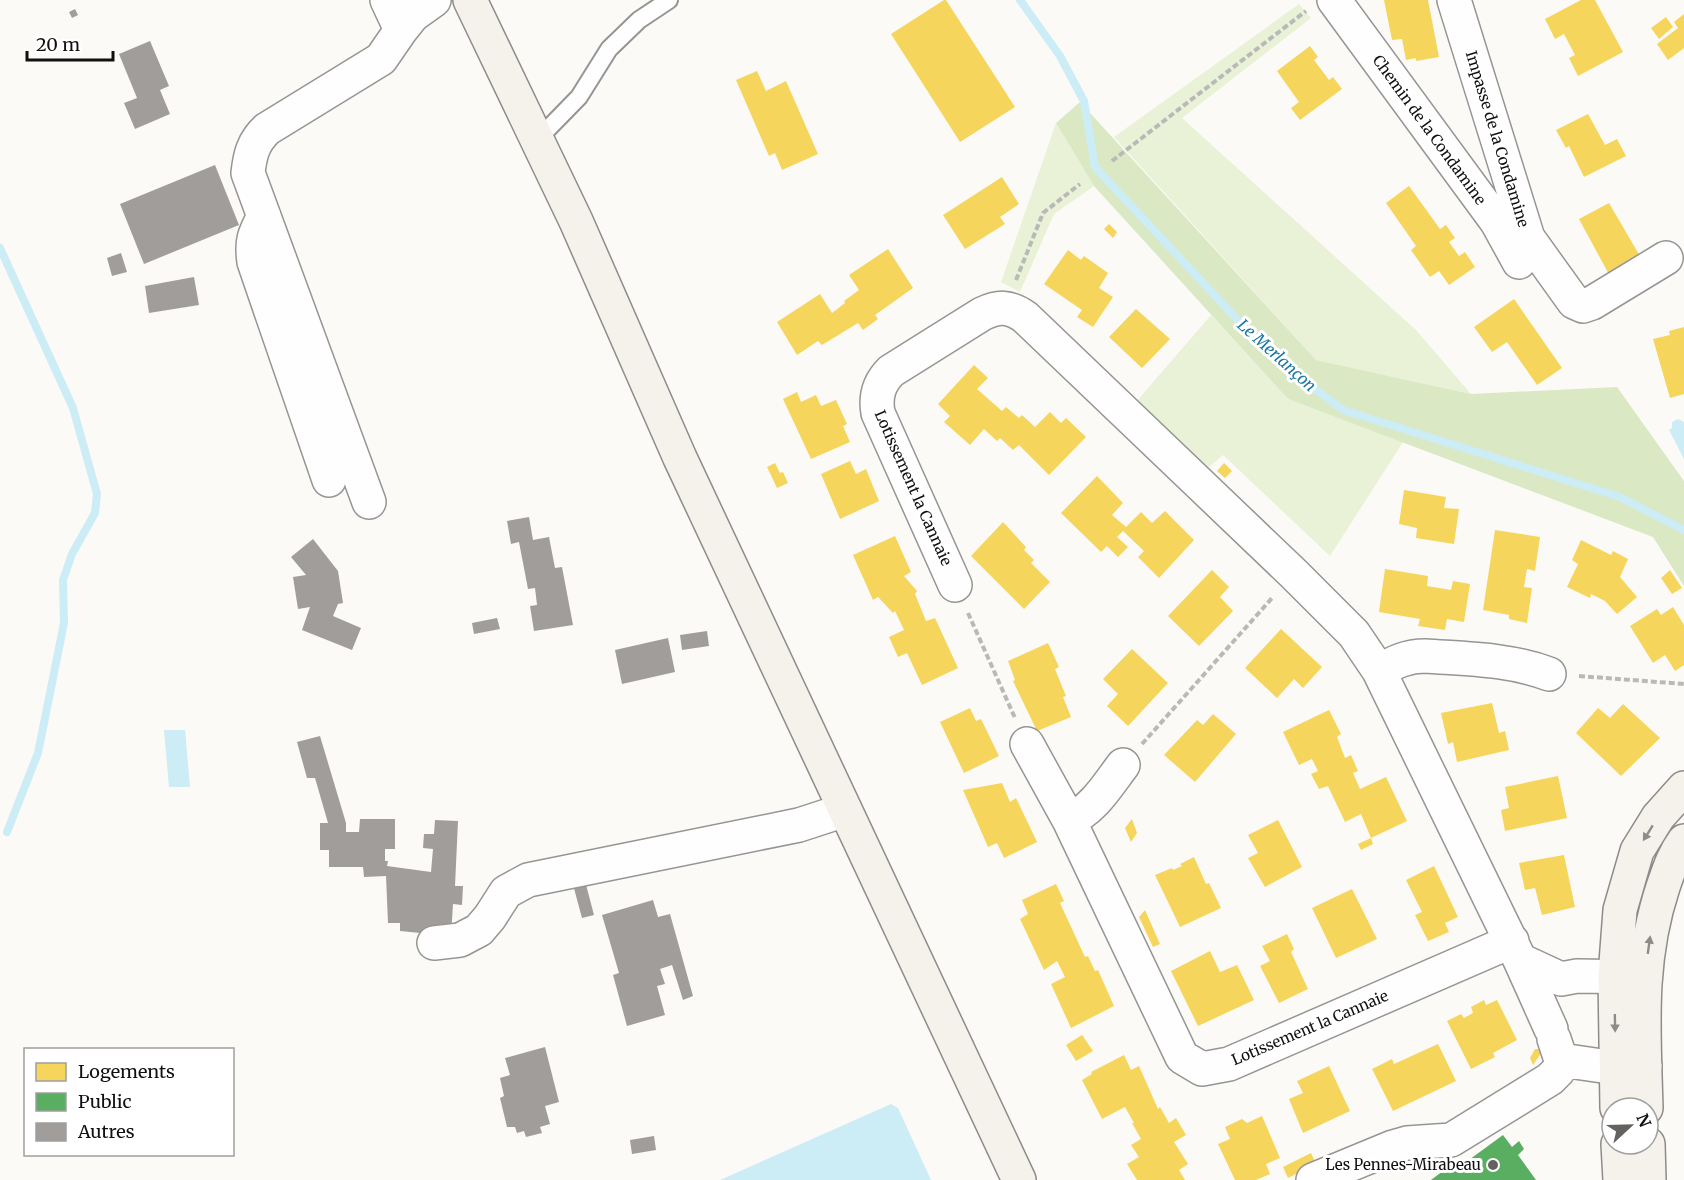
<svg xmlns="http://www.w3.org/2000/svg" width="1684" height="1180" font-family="Merriweather,serif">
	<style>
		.green { fill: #e9f1d6 }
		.forest { fill: #dae8c4 }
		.water { fill: #ccecf6 }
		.homes { fill: #f6d55c }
		.public { fill: #5aae61 }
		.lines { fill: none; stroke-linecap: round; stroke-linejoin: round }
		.stream { stroke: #ccecf6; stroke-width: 8 }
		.building { fill: #a09d9b }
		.lane-casing { stroke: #969594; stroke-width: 20 }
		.street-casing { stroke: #969594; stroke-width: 36 }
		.secondary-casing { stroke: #8d8c8a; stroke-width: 36 }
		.path { stroke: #b9b9b8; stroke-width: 4; stroke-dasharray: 6 3; stroke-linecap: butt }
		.lane { stroke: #fffefe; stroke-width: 16 }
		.street { stroke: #fffefe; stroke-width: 33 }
		.secondary { stroke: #f5f2eb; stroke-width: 33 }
		.oneway { fill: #8e8c88 }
		.poi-dot { fill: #636260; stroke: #fff; stroke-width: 2 }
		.labels { text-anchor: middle; stroke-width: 6; stroke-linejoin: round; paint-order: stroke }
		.street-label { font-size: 15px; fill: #101010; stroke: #fff }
		.poi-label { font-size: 15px; fill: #101010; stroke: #fff; text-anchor: end }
		.water-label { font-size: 16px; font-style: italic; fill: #1975a1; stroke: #fff }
	</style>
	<rect width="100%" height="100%" fill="#fcfaf6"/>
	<path class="green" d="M1299 4 1311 18 1182 118 1416 330 1471 394 1316 360 1114 137Z
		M1056 123 1094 186 1054 214 1020 292 1001 282Z
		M1211 315 1288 399 1403 442 1330 556 1223 455 1207 469 1136 402Z"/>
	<path class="forest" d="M1080 102 1316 360 1471 394 1617 387 1684 481V586L1653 537 1288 399 1094 186 1056 123Z"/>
	<path class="water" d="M1678 419 1684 422V459L1669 430 1672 428V422Z
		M164 730H185L190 787H169Z
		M891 1104 898 1108 931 1180H720Z"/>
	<path class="homes" d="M944 0H946L1015 107 960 142 891 34Z
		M1384 0H1428L1439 57 1416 61V58L1406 60 1402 39 1392 40Z
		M1581 0H1595L1623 52 1578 76 1569 58 1575 55 1564 34 1555 39 1545 19Z
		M1684 14V48L1668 60 1657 44 1678 28 1674 22Z
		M1666 17 1673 27 1659 39 1651 28Z
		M1310 46 1318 57 1314 60 1329 80 1333 77 1342 89 1300 120 1291 108 1299 102 1277 71Z
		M757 71 766 91 786 81 818 154 782 170 775 153 769 156 736 80Z
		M1588 114 1605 145 1617 139 1626 156 1584 177 1569 146 1566 148 1556 130Z
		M1002 177 1019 204 1000 217 1005 224 965 249 943 215Z
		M1409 186 1440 229 1446 225 1455 238 1449 242 1459 256 1465 252 1475 267 1449 285 1439 271 1430 277 1411 250 1416 246 1386 203Z
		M1609 203 1644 263 1612 280 1579 219Z
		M1109 224 1117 232 1113 238 1104 229Z
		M888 249 913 288 875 315 878 319 863 330 858 323 822 345 818 341 797 355 777 322 820 294 832 313 845 303 844 301 859 290 849 275Z
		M1068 250 1081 260 1084 256 1108 273 1099 288 1113 297 1093 327 1077 317 1082 310 1044 284Z
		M1514 299 1562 368 1537 385 1507 342 1492 352 1474 327Z
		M1136 309 1170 339 1142 368 1109 337Z
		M1684 327V394L1670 398 1653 339 1670 335 1669 331Z
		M974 365 988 378 977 389 1002 411 1006 407 1019 418 1022 415 1035 427 1050 412 1061 423 1066 418 1086 437 1049 475 1019 445 1013 450 1000 438 997 441 984 429 970 445 944 422 950 416 938 404Z
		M797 392 801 402 816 395 821 406 836 400 847 424 843 426 850 442 811 459 783 399Z
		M850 461 856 474 866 469 879 501 840 519 821 474Z
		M775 463 780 473 783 472 788 483 777 488 767 467Z
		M1224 463 1232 471 1225 478 1217 471Z
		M1097 476 1123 503 1112 515 1126 527 1141 512 1152 523 1165 511 1194 540 1159 578 1138 557 1144 551 1123 531 1117 537 1128 547 1118 557 1107 546 1101 552 1061 513Z
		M1404 490 1446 497 1444 508 1459 509 1454 544 1416 538 1417 528 1399 524Z
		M1003 522 1026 547 1024 550 1034 560 1031 563 1050 582 1024 609 971 556Z
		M1495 530 1540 537 1535 571 1527 569 1524 587 1532 588 1527 623 1509 619V615L1483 610Z
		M895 536 911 572 904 576 917 591 915 594 926 621 935 618 958 668 922 685 907 653 898 657 889 637 904 630 895 611 893 613 878 597 873 600 853 555Z
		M1581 540 1611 555 1613 551 1628 559 1620 577 1637 597 1617 614 1605 601 1591 594 1590 598 1567 587 1578 564 1572 560Z
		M1385 569 1428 576 1427 586 1451 590 1453 581 1470 584 1464 622 1447 619 1445 630 1418 626 1420 619 1379 612Z
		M1212 570 1229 587 1220 597 1233 611 1199 646 1168 616Z
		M1670 570 1682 588 1672 594 1661 578Z
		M1673 607 1684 625V665L1675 671 1665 655 1653 663 1630 626 1657 609 1661 615Z
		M1281 629 1322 667 1303 688 1294 679 1277 698 1245 668Z
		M1048 643 1059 667 1055 669 1066 696 1063 697 1071 717 1037 731 1013 681 1015 680 1008 661Z
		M1132 649 1168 683 1128 726 1107 706 1118 694 1103 679Z
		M1492 703 1499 733 1505 731 1509 750 1457 762 1453 742 1448 744 1441 713Z
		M1623 704 1660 738 1621 776 1576 733 1598 708 1610 718Z
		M970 708 976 721 981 719 999 756 964 773 940 722Z
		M1329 710 1341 734 1337 737 1345 758 1351 755 1358 771 1353 773 1360 789 1386 777 1407 821 1371 838 1373 844 1361 850 1358 844 1371 838 1361 814 1345 822 1328 786 1319 789 1311 774 1318 771 1312 759 1299 765 1283 732Z
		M1213 714 1236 734 1195 782 1164 755 1197 720 1203 725Z
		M1558 776 1567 818 1505 831 1501 810 1509 808 1505 787Z
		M1002 783 1010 802 1016 798 1037 842 1004 858 997 843 988 847 963 790Z
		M1132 819 1137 833 1131 842 1125 828Z
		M1278 820 1302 867 1265 887 1248 858 1258 853 1248 835Z
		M1564 855 1575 907 1542 915 1535 888 1525 890 1519 863Z
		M1194 857 1206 884 1209 883 1221 908 1180 927 1155 875 1172 868 1173 870 1182 866 1180 864Z
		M1434 866 1458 917 1445 923 1449 932 1428 941 1415 915 1422 912 1406 880Z
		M1056 884 1064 901 1060 903 1085 957 1088 956 1095 971 1098 970 1114 1006 1071 1028 1051 984 1065 977 1057 961 1044 970 1020 919 1028 914 1022 900Z
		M1352 889 1377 939 1336 958 1312 908Z
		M1145 910 1160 944 1153 947 1139 917Z
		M1287 934 1294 949 1291 952 1308 989 1279 1003 1260 966 1270 961 1262 946Z
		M1210 951 1220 972 1237 965 1254 1000 1198 1026 1171 971Z
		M1484 1000 1486 1005 1497 1000 1517 1040 1493 1053 1495 1057 1471 1069 1447 1021 1461 1014 1464 1018 1473 1013 1471 1007Z
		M1082 1035 1093 1051 1076 1061 1066 1045Z
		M1438 1044 1456 1081 1393 1111 1372 1069 1392 1059 1394 1064Z
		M1535 1049H1544L1533 1065 1530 1058Z
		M1124 1055 1131 1070 1139 1066 1158 1109 1160 1107 1169 1123 1176 1118 1186 1135 1174 1142 1188 1164 1179 1170 1185 1180H1137L1127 1164 1139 1157 1131 1145 1141 1139 1132 1123H1134L1125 1107 1102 1119 1082 1080 1092 1074 1091 1072Z
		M1329 1066 1350 1111 1303 1133 1289 1099 1303 1093 1297 1081Z
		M1262 1116 1280 1158 1266 1164 1270 1174 1256 1180H1235L1218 1144 1230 1139 1225 1127 1242 1119 1247 1123Z
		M1311 1153 1316 1164 1288 1178 1283 1167Z"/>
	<path class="public" d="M1503 1135 1512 1147 1519 1141 1524 1149 1518 1155 1536 1180H1431L1459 1159 1462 1165Z"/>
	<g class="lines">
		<path class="stream" d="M1020 0 1060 56 1084 101 1095 167 1247 330 1307 383 1343 410 1620 497 1684 530
			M0 248 73 408 97 494 95 513 72 554 63 580 64 623 38 753 7 832"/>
	</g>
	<path class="building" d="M75 9 78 15 72 18 69 12Z
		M150 41 169 86 160 90 170 114 135 129 124 103 137 98 119 54Z
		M215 165 239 225 144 264 120 204Z
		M121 253 127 272 112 276 107 258Z
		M194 277 199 305 149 313 145 286Z
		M529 517 533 540 549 537 555 568 562 567 573 625 534 631 530 606 537 605 535 588 528 589 519 542 511 544 507 521Z
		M313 539 338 571 343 603 338 604 333 616 361 628 352 650 302 630 310 607 298 609 293 577 306 575 291 557Z
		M497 618 500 629 474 634 472 623Z
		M707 631 709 646 682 650 680 635Z
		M668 638 675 672 622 684 615 650Z
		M320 736 346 823V832H359L360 819H395V849H385V861H388L387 866 431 872 433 849 423 848 424 834H434L435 820 458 821 455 886H463L462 905 453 904 451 936 400 931V923H388L386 876 364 877 363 867H329V850H320V823H328L315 778H307L297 742Z
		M584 877 594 915 582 918 572 881Z
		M653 900 658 917 670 914 693 996 683 1000 672 965 660 969 665 984 657 986 665 1015 627 1026 613 975 619 973 602 915Z
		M545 1047 559 1102 545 1106 550 1124 540 1127 542 1133 526 1137 524 1131 517 1133 515 1127H507L500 1098 504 1096 500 1078 510 1075 505 1058Z
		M654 1136 656 1150 632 1154 630 1140Z"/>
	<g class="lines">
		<g class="lane-casing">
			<path id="lane" d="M537 140 579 97 609 49 639 20 669 0"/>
		</g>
		<g class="street-casing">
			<path id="street" d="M387 0 401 30 413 15 434 0
				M1334 0 1497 222 1519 262
				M1454 0 1528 238 1574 302 1583 306 1592 303 1666 258
				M264 216C254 235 251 241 254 262L329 480
				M369 502 248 173C250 155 253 142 267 129L381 59 401 30
				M955 585 878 413C875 396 879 383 891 371L982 314C999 306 1009 306 1025 317L1294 574 1354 634 1379 671 1520 960
				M1379 671C1395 662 1407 656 1425 656 1467 659 1509 659 1549 674
				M1027 744 1069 820 1182 1057 1202 1069 1229 1064 1512 941
				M1069 820C1094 809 1107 786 1123 765
				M434 943 460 940 479 930 490 917 506 892 528 880 799 825 845 810
				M1551 1029 1520 960 1561 979 1577 976 1643 977
				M1554 1039 1561 1060 1616 1068 1645 1066
				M1313 1180 1393 1147 1407 1143 1451 1140 1550 1079 1559 1070 1561 1060"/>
		</g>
		<g class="secondary-casing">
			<path id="secondary" d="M470 0 576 221 680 458 1019 1180
				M1617 1108 1615 976 1620 910 1637 851 1658 817 1684 788
				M1646 1108C1644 1031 1638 962 1663 887 1669 870 1673 856 1684 841
				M1618 1144 1620 1180
				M1648 1144 1649 1180"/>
		</g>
		<path class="path" d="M1112 161 1306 11
			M1016 280 1043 213 1080 184
			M968 613 1015 718
			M1579 676 1684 684
			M1142 744 1273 597"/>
		<use href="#lane" class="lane"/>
		<use href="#street" class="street"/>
		<use href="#secondary" class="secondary"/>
	</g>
	<defs><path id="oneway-solid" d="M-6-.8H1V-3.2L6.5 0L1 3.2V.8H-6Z" transform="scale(1.5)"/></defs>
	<g class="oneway">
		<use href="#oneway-solid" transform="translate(1648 833) rotate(122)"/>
		<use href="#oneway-solid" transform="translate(1649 945) rotate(-82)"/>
		<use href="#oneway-solid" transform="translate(1615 1023) rotate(89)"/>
	</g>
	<circle class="poi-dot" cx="1493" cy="1165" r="6"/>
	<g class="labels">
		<g class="street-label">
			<text transform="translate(1429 130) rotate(54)" y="5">Chemin de la Condamine</text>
			<text transform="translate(1497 139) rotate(73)" y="5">Impasse de la Condamine</text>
			<text transform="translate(913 488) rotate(66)" y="5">Lotissement la Cannaie</text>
			<text transform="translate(1310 1028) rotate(-23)" y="5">Lotissement la Cannaie</text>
		</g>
		<g class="poi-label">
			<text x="1481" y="1170">Les Pennes-Mirabeau</text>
		</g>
		<g class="water-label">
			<text transform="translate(1277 355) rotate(42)" y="6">Le Merlançon</text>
		</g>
	</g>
	<rect x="24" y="1048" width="210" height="108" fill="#ffffff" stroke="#9f9f9f" stroke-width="1.5"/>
	<rect x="36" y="1063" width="30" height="18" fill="#f6d55c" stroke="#9f9f9f" stroke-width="1.5"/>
	<text x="78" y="1078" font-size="18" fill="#101010">Logements</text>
	<rect x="36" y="1093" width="30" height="18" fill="#5aae61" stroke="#9f9f9f" stroke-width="1.5"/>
	<text x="78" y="1108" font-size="18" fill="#101010">Public</text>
	<rect x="36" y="1123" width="30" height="18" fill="#a09d9b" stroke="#9f9f9f" stroke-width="1.5"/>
	<text x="78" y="1138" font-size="18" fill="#101010">Autres</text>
	<g transform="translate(1630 1126) rotate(68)"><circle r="28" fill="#ffffff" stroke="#9f9f9f" stroke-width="1.5"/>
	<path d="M0-4.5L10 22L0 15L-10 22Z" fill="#636260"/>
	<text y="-9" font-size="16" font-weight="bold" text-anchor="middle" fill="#101010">N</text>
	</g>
	<path d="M27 51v9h86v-9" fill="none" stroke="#101010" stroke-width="3"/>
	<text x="36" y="51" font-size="18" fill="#101010" stroke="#ffffff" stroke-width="4.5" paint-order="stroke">20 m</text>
</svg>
